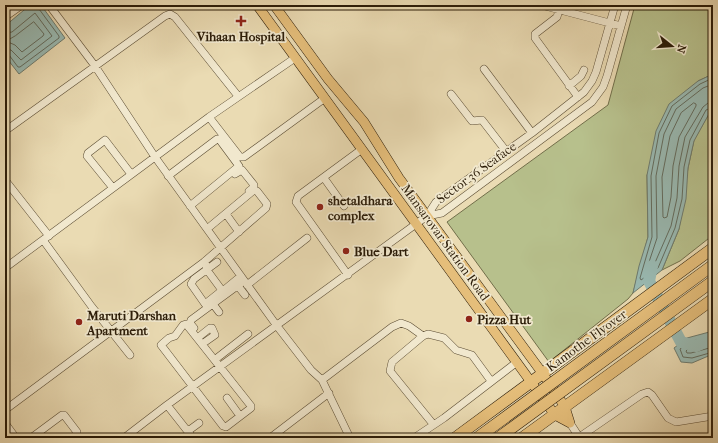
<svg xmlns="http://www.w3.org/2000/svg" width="718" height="443" font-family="'IM FELL French Canon',serif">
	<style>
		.green { fill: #b7c08c; stroke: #716e4a }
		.water { fill: #99bab3; stroke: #6d7b6f }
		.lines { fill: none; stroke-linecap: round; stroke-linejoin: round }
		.shore { stroke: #626b5e; stroke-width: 1 }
		.river { stroke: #99bab3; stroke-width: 12 }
		.minor-casing { stroke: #5b4c33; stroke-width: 8 }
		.major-casing { stroke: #2b1c08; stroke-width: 10 }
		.highway-casing { stroke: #2b1c08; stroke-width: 12 }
		.minor { stroke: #f1e8ce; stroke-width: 7 }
		.major { stroke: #e5be7a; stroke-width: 9 }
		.highway { stroke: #e5be7a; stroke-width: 11 }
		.highway-bridge-casing { stroke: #2b1c08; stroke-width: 12; stroke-linecap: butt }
		.highway-bridge { stroke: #e5be7a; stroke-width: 11 }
		.poi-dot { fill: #8f2418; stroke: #f1e8ce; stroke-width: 1.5 }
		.labels { text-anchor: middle; stroke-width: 3.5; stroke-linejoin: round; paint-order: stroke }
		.poi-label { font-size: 13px; font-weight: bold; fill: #2b1c08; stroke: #f1e8ce; text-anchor: start }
		.street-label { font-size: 13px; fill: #2b1c08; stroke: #f1e8ce }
	</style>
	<rect width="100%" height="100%" fill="#eadbb3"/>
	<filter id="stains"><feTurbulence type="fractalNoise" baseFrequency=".005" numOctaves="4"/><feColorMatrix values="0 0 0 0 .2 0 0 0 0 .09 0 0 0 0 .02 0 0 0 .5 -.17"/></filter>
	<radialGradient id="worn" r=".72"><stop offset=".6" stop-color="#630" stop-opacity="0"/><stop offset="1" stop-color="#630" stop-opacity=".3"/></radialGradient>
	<path class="green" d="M635 5H713V74L698 81 647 175 648 237 633 293 628 299 549 362 447 222 608 105Z
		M713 111V235L680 261 662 270 679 229 688 168 694 140 710 112Z"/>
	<path class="water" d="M30 5H41L65 38 19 74 5 56V26Z
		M713 74V111L710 112 694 141 688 168 686 199 679 229 662 270 633 293 639 266 648 237 647 175 656 131 669 104 698 81Z
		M713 331V354L692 363 681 362 674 348 687 338Z"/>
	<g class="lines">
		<path class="shore" d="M34 22 44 34 43 36 22 52 15 45 8 42V40L15 36Z
			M5 33 12 32 35 13 52 36 21 60 11 50 5 49
			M5 54 9 55 18 67H20L59 38V36L39 9 38 5
			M713 78 700 84 672 106 659 133 651 176 652 237 640 278 641 280 658 268 675 228 682 199 684 167 690 140 706 110 713 107
			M713 84 703 88 676 109 664 134 656 176 657 238 648 265 650 267 654 265 671 226 677 198 679 166 685 137 703 107 708 103 713 102
			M694 103 696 104V106L679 137 673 166 671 197 667 217 664 218 663 217 662 177 670 136 681 113Z
			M713 336 689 342 680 349 683 357 692 358 713 352
			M713 341 691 346 686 351 687 353H691L713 347"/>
		<path class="river" d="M652 266 649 281 681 342 696 346 713 338"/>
		<g class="minor-casing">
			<path id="minor" d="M49 5 95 66 155 157 277 326 311 370 322 380 350 438
				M541 5 621 26
				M559 10 557 17 535 34V38L578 97
				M5 17 22 5
				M484 69 532 133
				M569 86 581 76 584 70
				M451 94 472 121 482 120 506 151
				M209 117 240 157H244L325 98
				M5 131 165 16 170 14 175 17 238 96
				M235 174 242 170 254 185V187L249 191
				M168 176 217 139H219L239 166 190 206
				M324 178 344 206
				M5 180 49 236
				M113 188 87 156 88 153 105 140 131 174
				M226 214 239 232
				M427 216 442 213 592 102 603 87 607 76 627 5
				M43 240 92 307 130 355
				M217 262 194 279 191 284 205 304 220 292
				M206 265 207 270 221 289 224 290 241 276
				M5 268 209 117 295 58
				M348 275 296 202 298 196 362 149
				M247 285 307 238
				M238 286 245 295
				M213 304 219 312
				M186 324 251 406V408L226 427 223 426 161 345 162 344 169 338 175 336 183 325Z
				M194 328 190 323 191 320 244 281
				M200 336 210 328H212L215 335 205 342
				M217 358 248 334
				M322 380 392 327 401 323 409 326 423 336
				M227 398 240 416
				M167 405 193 438
				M5 410 204 262 266 208 267 204 257 191 254 190 207 229
				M5 423 16 438
				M570 423 579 437
				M433 424 390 371 392 362 423 336 428 334 444 338 456 350 472 355 491 381
				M188 431 199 423
				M31 438 62 415H64L77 432V434L71 438
				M124 438 167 405 416 224 427 216 436 202 532 133 584 92 592 81 596 72 615 5
				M270 438 329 393
				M414 438 444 418 517 362
				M578 438 642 394 648 392 652 395 668 418 676 422 713 416"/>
		</g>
		<g class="major-casing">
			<path id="major" d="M257 5 555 415 570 423
				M274 5 328 79 364 122 399 178 543 374 565 407 570 423"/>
		</g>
		<g class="highway-casing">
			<path id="highway" d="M455 438 713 248
				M522 438 713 299"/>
		</g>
		<use href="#minor" class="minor"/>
		<use href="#major" class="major"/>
		<use href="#highway" class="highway"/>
		<g class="highway-bridge-casing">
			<path id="highway-bridge" d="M477 438 713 265
				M498 438 713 281"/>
		</g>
		<use href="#highway-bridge" class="highway-bridge"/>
	</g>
	<g class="poi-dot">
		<path d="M239 15h4v4h4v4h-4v4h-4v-4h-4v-4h4z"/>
		<circle cx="320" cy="207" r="4"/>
		<circle cx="346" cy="251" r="4"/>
		<circle cx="469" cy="319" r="4"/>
		<circle cx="79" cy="322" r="4"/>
	</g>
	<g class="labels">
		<g class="poi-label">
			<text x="241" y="41" text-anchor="middle">Vihaan Hospital</text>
			<text x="328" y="205">shetaldhara<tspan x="328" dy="15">complex</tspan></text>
			<text x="354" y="256">Blue Dart</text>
			<text x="87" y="320">Maruti Darshan<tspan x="87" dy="15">Apartment</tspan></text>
			<text x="477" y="324">Pizza Hut</text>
		</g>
		<g class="street-label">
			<text transform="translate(476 172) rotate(-36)" y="5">Sector 36 Seaface</text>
			<text transform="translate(446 242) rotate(54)" y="5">Mansarovar Station Road</text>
			<text transform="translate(586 340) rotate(-36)" y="5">Kamothe Flyover</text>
		</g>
	</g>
	<rect width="718" height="443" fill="none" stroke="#eadbb3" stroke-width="20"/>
	<rect x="6" y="6" width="706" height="431" fill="none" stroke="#2b1c08" stroke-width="2"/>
	<rect x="10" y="10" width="698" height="423" fill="none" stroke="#2b1c08"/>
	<g transform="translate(672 46) rotate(107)" stroke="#f1e8ce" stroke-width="3" paint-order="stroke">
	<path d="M0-3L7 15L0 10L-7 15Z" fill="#2b1c08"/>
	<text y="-6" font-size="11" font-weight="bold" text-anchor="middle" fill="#2b1c08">N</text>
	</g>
	<rect width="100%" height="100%" filter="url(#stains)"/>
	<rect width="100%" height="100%" fill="url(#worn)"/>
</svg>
